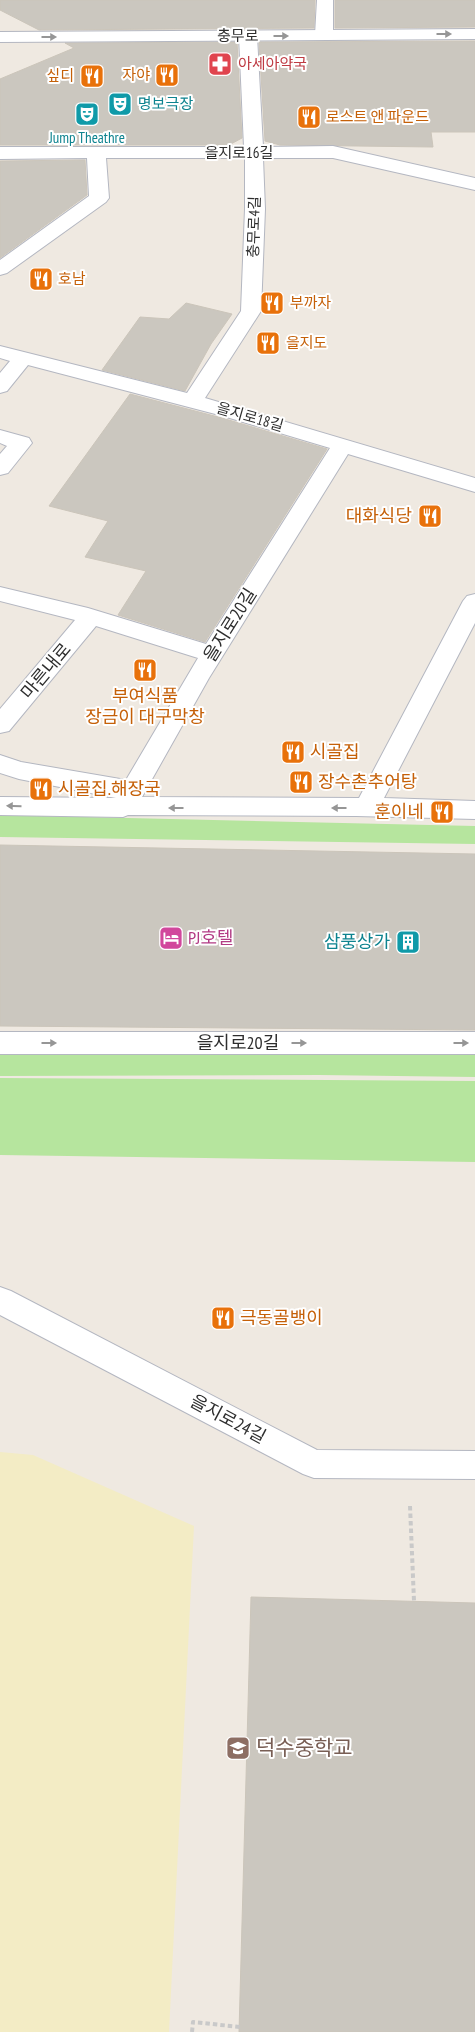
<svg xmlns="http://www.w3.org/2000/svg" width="475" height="2032" font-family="'PT Sans Narrow','Noto Sans KR',sans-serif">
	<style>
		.green { fill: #b6e59e }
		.sand { fill: #f3ecc5 }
		.building { fill: #cbc7bf; stroke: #cbc5ba }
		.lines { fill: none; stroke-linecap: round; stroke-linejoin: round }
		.minor-casing { stroke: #b4b7c1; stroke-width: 2 }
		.secondary-casing { stroke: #b4b7c1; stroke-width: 2 }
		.path { stroke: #c9c9c9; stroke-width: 4; stroke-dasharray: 4.5 3; stroke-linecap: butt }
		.minor { fill: #fff; fill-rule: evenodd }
		.secondary { fill: #fff; fill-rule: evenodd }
		.oneway { fill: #969696 }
		.labels { text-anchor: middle; stroke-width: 4; stroke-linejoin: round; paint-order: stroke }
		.far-street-label { font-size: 15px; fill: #2e2e2e; stroke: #fff }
		.far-health-label { font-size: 15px; fill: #be3a42; stroke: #fff; text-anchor: start }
		.far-food-label { font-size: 15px; fill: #c56008; stroke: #fff; text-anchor: start }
		.far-culture-label { font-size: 15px; fill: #0d838f; stroke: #fff; text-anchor: start }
		.food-label { font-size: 18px; fill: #c56008; stroke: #fff; text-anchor: start }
		.street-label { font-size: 18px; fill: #2e2e2e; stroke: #fff }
		.hotel-label { font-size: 18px; fill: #b23c85; stroke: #fff; text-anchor: start }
		.culture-label { font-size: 18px; fill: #0d838f; stroke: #fff; text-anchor: end }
		.near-education-label { font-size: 21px; fill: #785e54; stroke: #fff; text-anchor: start }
	</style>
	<rect width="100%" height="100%" fill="#efe9e1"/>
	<path class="green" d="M0 815 475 826V844L0 837Z
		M475 1051V1077L319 1075 0 1076V1052Z
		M0 1078 475 1081V1162L0 1155Z"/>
	<path class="sand" d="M0 1452 33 1455 194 1526 169 2032H0Z"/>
	<path class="building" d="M0 0H315L314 28 39 30 0 10Z
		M335 0H475V27L335 28Z
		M475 41V132H431L433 147 280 145 265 141 259 42Z
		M237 42 242 138 229 145H0V79L74 48 65 43Z
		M85 160 87 195 0 258V161Z
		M186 303 232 314 211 344 185 391 102 370 140 317 169 319Z
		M130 394 222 418 327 449 205 642 118 615 146 571 85 557 108 521 49 506Z
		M0 845 475 854V1030L0 1026Z
		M251 1597 475 1603V2032H239Z"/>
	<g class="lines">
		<g class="minor-casing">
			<path id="minor" d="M317 0H333V35L330 39 324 40 318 39 315 35Z
				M248 31 254 32 257 36 263 147 333 146 475 178V190L333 158H263L265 209 261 311 205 398 475 478V492L348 454 209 678 142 797 359 798 463 601 467 596 475 594V623L384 798 475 801V819L356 816 128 815 123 817 0 815V797L116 798 19 779 0 773V755L21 762 126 780 198 658 96 626 9 731 0 733V709L75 620 0 601V587L88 608 206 644 330 448 223 416 28 365 7 391 0 393V373L10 361 0 358V346L187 393 241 311 245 209V158H106L109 198 106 202 7 273 0 275V260L89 196 87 158 0 159V147H244L239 36 242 32Z
				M0 430 29 438 32 443 8 473 0 475V454L7 446 0 443Z
				M0 1032H475V1054H0Z
				M0 1287 11 1291 317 1450 475 1451V1479L314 1478 303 1474 0 1315Z"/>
		</g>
		<g class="secondary-casing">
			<path id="secondary" d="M475 29V39L0 42V32Z"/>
		</g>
		<path class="path" d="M410 1506 414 1601
			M192 2032 193 2022 240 2027"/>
		<use href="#minor" class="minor"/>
		<use href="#secondary" class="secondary"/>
	</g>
	<defs><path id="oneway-solid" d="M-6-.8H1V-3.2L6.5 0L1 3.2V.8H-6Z" transform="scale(1.25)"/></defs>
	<g class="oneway">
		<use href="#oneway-solid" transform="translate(444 34)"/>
		<use href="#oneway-solid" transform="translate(281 36)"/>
		<use href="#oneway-solid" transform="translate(49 37)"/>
		<use href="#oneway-solid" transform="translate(14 806) rotate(-179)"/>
		<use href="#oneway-solid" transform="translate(176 808) rotate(180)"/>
		<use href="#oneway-solid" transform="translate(339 808) rotate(180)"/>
		<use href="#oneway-solid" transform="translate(49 1043)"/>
		<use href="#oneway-solid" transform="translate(299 1043)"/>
		<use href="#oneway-solid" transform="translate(461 1043)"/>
	</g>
	<defs>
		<g id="pharmacy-square" transform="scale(1.25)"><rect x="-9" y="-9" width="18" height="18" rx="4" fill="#e0444e" stroke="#fff"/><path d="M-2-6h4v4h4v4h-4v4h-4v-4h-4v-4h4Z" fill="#fff"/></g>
		<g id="restaurant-square" transform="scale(1.25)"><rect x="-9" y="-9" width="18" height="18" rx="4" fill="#e8710a" stroke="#fff"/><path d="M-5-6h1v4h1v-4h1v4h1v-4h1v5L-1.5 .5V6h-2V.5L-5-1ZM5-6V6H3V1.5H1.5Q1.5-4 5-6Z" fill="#fff"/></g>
		<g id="theatre-square" transform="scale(1.25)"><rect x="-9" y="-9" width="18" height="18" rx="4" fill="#0f9aa8" stroke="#fff"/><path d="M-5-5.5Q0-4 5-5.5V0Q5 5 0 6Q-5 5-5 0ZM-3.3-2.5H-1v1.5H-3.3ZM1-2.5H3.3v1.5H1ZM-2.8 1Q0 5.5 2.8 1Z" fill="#fff"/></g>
		<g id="hotel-square" transform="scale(1.25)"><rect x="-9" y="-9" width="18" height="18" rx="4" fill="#d1479c" stroke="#fff"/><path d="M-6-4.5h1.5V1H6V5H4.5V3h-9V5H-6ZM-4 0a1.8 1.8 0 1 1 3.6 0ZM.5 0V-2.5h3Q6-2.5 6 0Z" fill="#fff"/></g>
		<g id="building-square" transform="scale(1.25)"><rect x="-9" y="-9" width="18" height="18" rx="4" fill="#0f9aa8" stroke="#fff"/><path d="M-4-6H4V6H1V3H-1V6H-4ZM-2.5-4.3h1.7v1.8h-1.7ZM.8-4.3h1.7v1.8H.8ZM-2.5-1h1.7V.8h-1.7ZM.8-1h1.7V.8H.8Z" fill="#fff"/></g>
		<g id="school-square" transform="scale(1.25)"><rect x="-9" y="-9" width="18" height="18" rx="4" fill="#8d6e63" stroke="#fff"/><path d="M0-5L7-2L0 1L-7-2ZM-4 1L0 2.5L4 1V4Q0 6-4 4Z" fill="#fff"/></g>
	</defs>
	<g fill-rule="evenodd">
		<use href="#pharmacy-square" x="220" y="64"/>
		<use href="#restaurant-square" x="167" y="75"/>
		<use href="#restaurant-square" x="92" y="76"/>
		<use href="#theatre-square" x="120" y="104"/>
		<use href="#theatre-square" x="87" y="114"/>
		<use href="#restaurant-square" x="309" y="117"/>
		<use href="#restaurant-square" x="41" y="279"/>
		<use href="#restaurant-square" x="272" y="303"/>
		<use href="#restaurant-square" x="268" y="343"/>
		<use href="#restaurant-square" x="430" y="516"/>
		<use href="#restaurant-square" x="145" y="670"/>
		<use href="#restaurant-square" x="293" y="752"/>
		<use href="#restaurant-square" x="301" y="782"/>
		<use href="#restaurant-square" x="41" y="789"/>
		<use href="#restaurant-square" x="442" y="812"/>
		<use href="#hotel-square" x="171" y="938"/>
		<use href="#building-square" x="408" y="942"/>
		<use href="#restaurant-square" x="223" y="1318"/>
		<use href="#school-square" x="238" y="1748"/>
	</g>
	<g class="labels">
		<g class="far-street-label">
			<text x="238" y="41">충무로</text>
			<text x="239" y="158">을지로16길</text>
			<text transform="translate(254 227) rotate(-88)" y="5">충무로4길</text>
			<text transform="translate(250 417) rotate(16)" y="5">을지로18길</text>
		</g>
		<g class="far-health-label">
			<text x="238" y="69">아세아약국</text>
		</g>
		<g class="far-food-label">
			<text x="150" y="80" text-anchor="end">자야</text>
			<text x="74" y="81" text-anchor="end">싶디</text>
			<text x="326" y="122">로스트 앤 파운드</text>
			<text x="58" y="284">호남</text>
			<text x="290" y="308">부까자</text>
			<text x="286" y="348">을지도</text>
		</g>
		<g class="far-culture-label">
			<text x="138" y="109">명보극장</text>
			<text x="87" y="143" text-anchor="middle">Jump Theathre</text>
		</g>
		<g class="food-label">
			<text x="412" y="522" text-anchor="end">대화식당</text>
			<text x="145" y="702" text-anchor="middle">부여식품<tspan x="145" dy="21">장금이 대구막창</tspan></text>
			<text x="310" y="758">시골집</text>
			<text x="318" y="788">장수촌추어탕</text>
			<text x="58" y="795">시골집.해장국</text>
			<text x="424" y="818" text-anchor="end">훈이네</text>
			<text x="240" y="1324">극동골뱅이</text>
		</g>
		<g class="street-label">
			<text transform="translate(230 625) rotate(-58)" y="6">을지로20길</text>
			<text transform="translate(46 671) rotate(-50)" y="6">마른내로</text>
			<text x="238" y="1049">을지로20길</text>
			<text transform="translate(228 1419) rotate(28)" y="6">을지로24길</text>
		</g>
		<g class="hotel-label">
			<text x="188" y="944">PJ호텔</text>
		</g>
		<g class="culture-label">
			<text x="390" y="948">삼풍상가</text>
		</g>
		<g class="near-education-label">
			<text x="256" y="1755">덕수중학교</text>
		</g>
	</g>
</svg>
